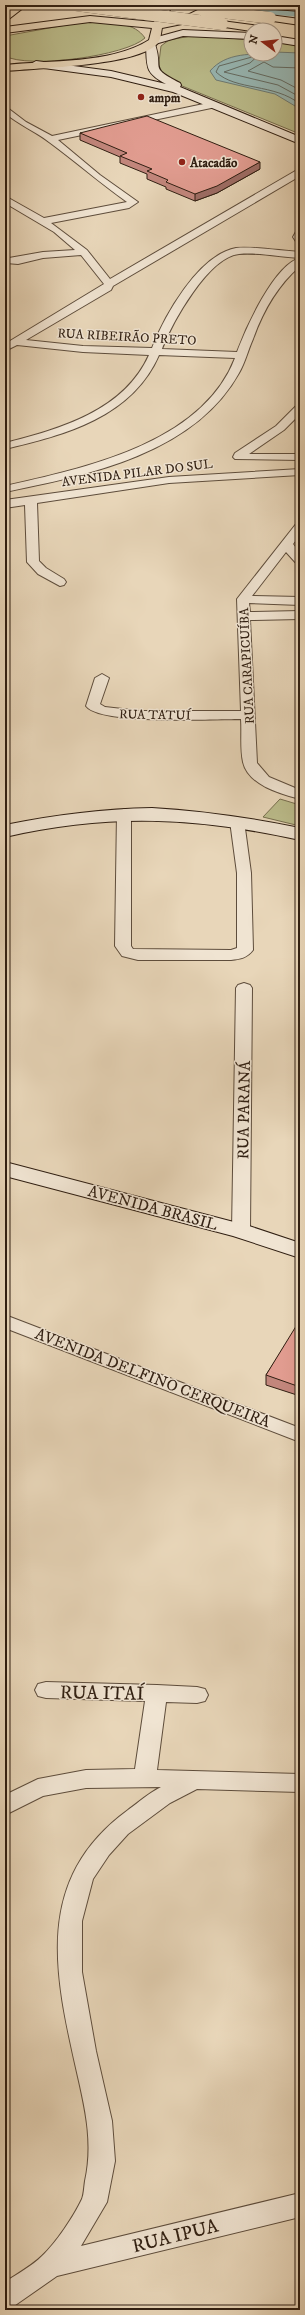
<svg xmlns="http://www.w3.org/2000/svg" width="305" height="2315" font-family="'IM FELL DW Pica',serif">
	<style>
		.green { fill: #bbbc8b; stroke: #766e4e }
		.water { fill: #98b8b5; stroke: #6e7b74 }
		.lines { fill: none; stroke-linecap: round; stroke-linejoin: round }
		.shore { stroke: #646c64; stroke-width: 1 }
		.river { fill: #98b8b5; fill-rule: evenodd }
		.street-casing { stroke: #5e4d3c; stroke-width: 2 }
		.secondary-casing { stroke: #301f12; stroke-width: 2 }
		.primary-casing { stroke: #301f12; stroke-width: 2 }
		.highway-casing { stroke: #301f12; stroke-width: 2 }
		.street { fill: #f0e4d2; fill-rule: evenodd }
		.secondary { fill: #f0e4d2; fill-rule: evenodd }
		.primary { fill: #e8d6b9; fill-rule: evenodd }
		.highway { fill: #e8d6b9; fill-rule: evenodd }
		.highway-bridge-casing { stroke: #301f12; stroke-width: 12; stroke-linecap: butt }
		.highway-bridge { stroke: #e8d6b9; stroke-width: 12 }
		.wall { fill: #c2867c; stroke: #301f12 }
		.shaded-wall { fill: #9e6d65; stroke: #301f12 }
		.building { fill: #e19c90; stroke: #301f12 }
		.poi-dot { fill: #8f2418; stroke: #f0e4d2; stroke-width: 1.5 }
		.labels { text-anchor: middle; stroke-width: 3; stroke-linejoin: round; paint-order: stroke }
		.far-poi-label { font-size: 13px; font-weight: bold; fill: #301f12; stroke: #f0e4d2; text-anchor: start }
		.far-street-label { font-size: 13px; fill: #301f12; stroke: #f0e4d2 }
		.street-label { font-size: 16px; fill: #301f12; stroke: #f0e4d2 }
		.near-street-label { font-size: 19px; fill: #301f12; stroke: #f0e4d2 }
	</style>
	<rect width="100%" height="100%" fill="#e8d6b9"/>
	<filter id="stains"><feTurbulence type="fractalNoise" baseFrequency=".005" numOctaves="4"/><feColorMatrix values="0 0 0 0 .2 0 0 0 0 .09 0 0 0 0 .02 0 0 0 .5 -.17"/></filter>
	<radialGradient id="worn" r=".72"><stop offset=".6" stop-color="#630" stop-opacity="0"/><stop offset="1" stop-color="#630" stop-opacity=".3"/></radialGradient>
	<path class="green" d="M98 22C115 24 134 22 145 38 126 56 28 69 5 56V36L77 23Z
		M196 35 251 40V54H275V42L300 46V134L165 79 158 70 161 46 169 40Z
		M280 799 300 805V826L263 817Z"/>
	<path class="water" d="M275 52 300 53V109L275 94 216 80 210 71C226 52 253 54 275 54Z"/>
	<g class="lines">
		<path class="shore" d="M255 54 252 57 219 66 216 72C236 91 274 83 300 104
			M260 54 250 63 224 72 278 85 300 97
			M300 68 273 67 264 62 248 71 281 80 300 90"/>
		<path class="river" d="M235 5 300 7V17L241 12 236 10 233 7Z"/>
		<g class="street-casing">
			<path id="street" d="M213 102 217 105 216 107 58 140 100 175 138 202 129 208 51 223 87 250 110 279 297 170 300 169V176L113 286 111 290 26 340 83 346 152 348C164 317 198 255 236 248 252 246 282 251 300 252V258C281 257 258 252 239 254 208 257 172 323 162 349L237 352C246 328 274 265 300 258V266C277 286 263 311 253 339 248 350 245 363 239 373 194 454 88 475 5 492V486C84 468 202 444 235 358L159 355C132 417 65 435 5 449V443C60 429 124 411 149 355L83 352 17 345 5 351V344L104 284 81 255 43 258 18 264 6 263 5 260 9 258 43 252 75 250 54 232 5 203V196L44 218 127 202C100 183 75 161 49 142 35 131 19 125 5 113V106L26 122 52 136Z
				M300 229V244L297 243 293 237 297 230Z
				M300 405V414L284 430 249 454H300V460L235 459 233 457 235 453 276 426 296 406Z
				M300 469V475L169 483 37 503 39 561 46 568 64 579 66 582 64 585 60 586 38 574 27 562 25 505 5 508V500L169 477Z
				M300 523V535L293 544 300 553V564L296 563 286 552 252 596 300 597V605L249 603 250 612 300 611V619L250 620 257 763 269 777 300 790V799C281 794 248 785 243 762 240 749 242 733 241 719 216 719 99 725 86 706L95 678 102 674 109 678 100 704 105 707 140 711H241L237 599 296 524Z
				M124 809 131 813V946L133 949 231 950 237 948V873L230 821 237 817 244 821 251 873 253 950C247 958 240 959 231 960H138L122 956 115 946 117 813Z
				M244 983 250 985 252 988 250 1231 247 1235 241 1237 235 1235 232 1231 236 988 238 985Z
				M5 1315 300 1428V1442L5 1328Z
				M46 1682 157 1685 197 1687 205 1689 208 1695 205 1701 197 1703 166 1702 157 1770 300 1774V1792L197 1789 170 1803 128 1834 109 1855 93 1879 82 1921V1972L96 2051 112 2121 115 2161 107 2202 81 2246 300 2193V2217L57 2276 14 2306 5 2309V2282C17 2274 32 2266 42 2256 56 2243 74 2216 82 2199 84 2194 84 2187 85 2181 93 2145 86 2112 78 2077 55 1976 32 1880 128 1810 139 1802 149 1793 161 1787L86 1788 43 1796 5 1815V1795L38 1779 86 1770 135 1769 145 1701 46 1698 38 1696 35 1690 38 1684Z"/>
		</g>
		<g class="secondary-casing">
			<path id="secondary" d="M258 5H300V11L263 8Z
				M183 30 251 33V39L183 36 155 44C164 71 148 66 180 83L181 85 180 87 300 137V144L173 92 111 77 36 67 31 64 36 61 111 71 166 84C145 73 147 67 146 45L150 39Z
				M275 36 300 40V46L275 42Z
				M152 808C203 811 251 818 300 828V840C195 817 110 813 5 837V825C54 815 102 809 152 808Z
				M5 1162 249 1226 300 1243V1258L233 1236 5 1176Z"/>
		</g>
		<g class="primary-casing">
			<path id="primary" d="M16 5H27L5 22V14Z
				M162 5H172L165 21C187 20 197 5 220 5L187 23 162 28C161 32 161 39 158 43 139 66 36 68 5 71V65C50 60 111 64 149 40L152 28 90 22 5 33V27L90 16 154 22Z"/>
		</g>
		<g class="highway-casing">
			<path id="highway" d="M270 15 300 19V25L266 20V16Z
				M222 21 268 27 273 30 251 31 218 26 217 24Z"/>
		</g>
		<use href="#street" class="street"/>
		<use href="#secondary" class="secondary"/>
		<use href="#primary" class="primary"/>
		<use href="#highway" class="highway"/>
		<g class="highway-bridge-casing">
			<path id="highway-bridge" d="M76 5 222 24
				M204 10 270 18"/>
		</g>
		<use href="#highway-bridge" class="highway-bridge"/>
	</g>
	<path class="wall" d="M80 133 260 169 217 193 195 201 166 189V187L147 179V174L120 163V157L80 140Z
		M300 1323V1396L266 1385V1375Z"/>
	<path class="shaded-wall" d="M260 162V169L217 193 195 201V194Z"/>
	<path class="building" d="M147 116 260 162 217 186 195 194 166 182 168 180 147 171 152 169 120 156 127 153 80 133Z
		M298 1323H300V1387L266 1375Z"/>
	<g class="poi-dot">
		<circle cx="141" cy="97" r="4"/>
		<circle cx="182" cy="162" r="4"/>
	</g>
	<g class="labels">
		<g class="far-poi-label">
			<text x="149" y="102">ampm</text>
			<text x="190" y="167">Atacadão</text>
		</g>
		<g class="far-street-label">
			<text transform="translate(127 336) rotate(3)" y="5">RUA RIBEIRÃO PRETO</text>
			<text transform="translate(137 472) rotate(-7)" y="5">AVENIDA PILAR DO SUL</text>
			<text transform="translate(246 666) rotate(-93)" y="5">RUA CARAPICUÍBA</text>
			<text transform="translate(155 714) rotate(1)" y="5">RUA TATUÍ</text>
		</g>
		<g class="street-label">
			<text transform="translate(243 1110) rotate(-89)" y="6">RUA PARANÁ</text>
			<text transform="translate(153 1207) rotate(15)" y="6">AVENIDA BRASIL</text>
			<text transform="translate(153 1377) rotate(21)" y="6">AVENIDA DELFINO CERQUEIRA</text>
		</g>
		<g class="near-street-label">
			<text transform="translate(102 1692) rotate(1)" y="7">RUA ITAÍ</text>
			<text transform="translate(175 2235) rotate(-14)" y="7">RUA IPUA</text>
		</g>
	</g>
	<rect width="305" height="2315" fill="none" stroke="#e8d6b9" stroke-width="20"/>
	<rect x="6" y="6" width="293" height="2303" fill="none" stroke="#301f12" stroke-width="2"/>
	<rect x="10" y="10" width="285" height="2295" fill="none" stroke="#301f12"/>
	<g transform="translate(263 42) rotate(285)"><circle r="19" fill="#f0e4d2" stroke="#a39585"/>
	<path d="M0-3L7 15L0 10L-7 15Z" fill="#8f2418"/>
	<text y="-6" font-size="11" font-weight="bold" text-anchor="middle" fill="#301f12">N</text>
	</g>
	<rect width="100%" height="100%" filter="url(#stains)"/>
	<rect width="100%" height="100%" fill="url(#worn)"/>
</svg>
